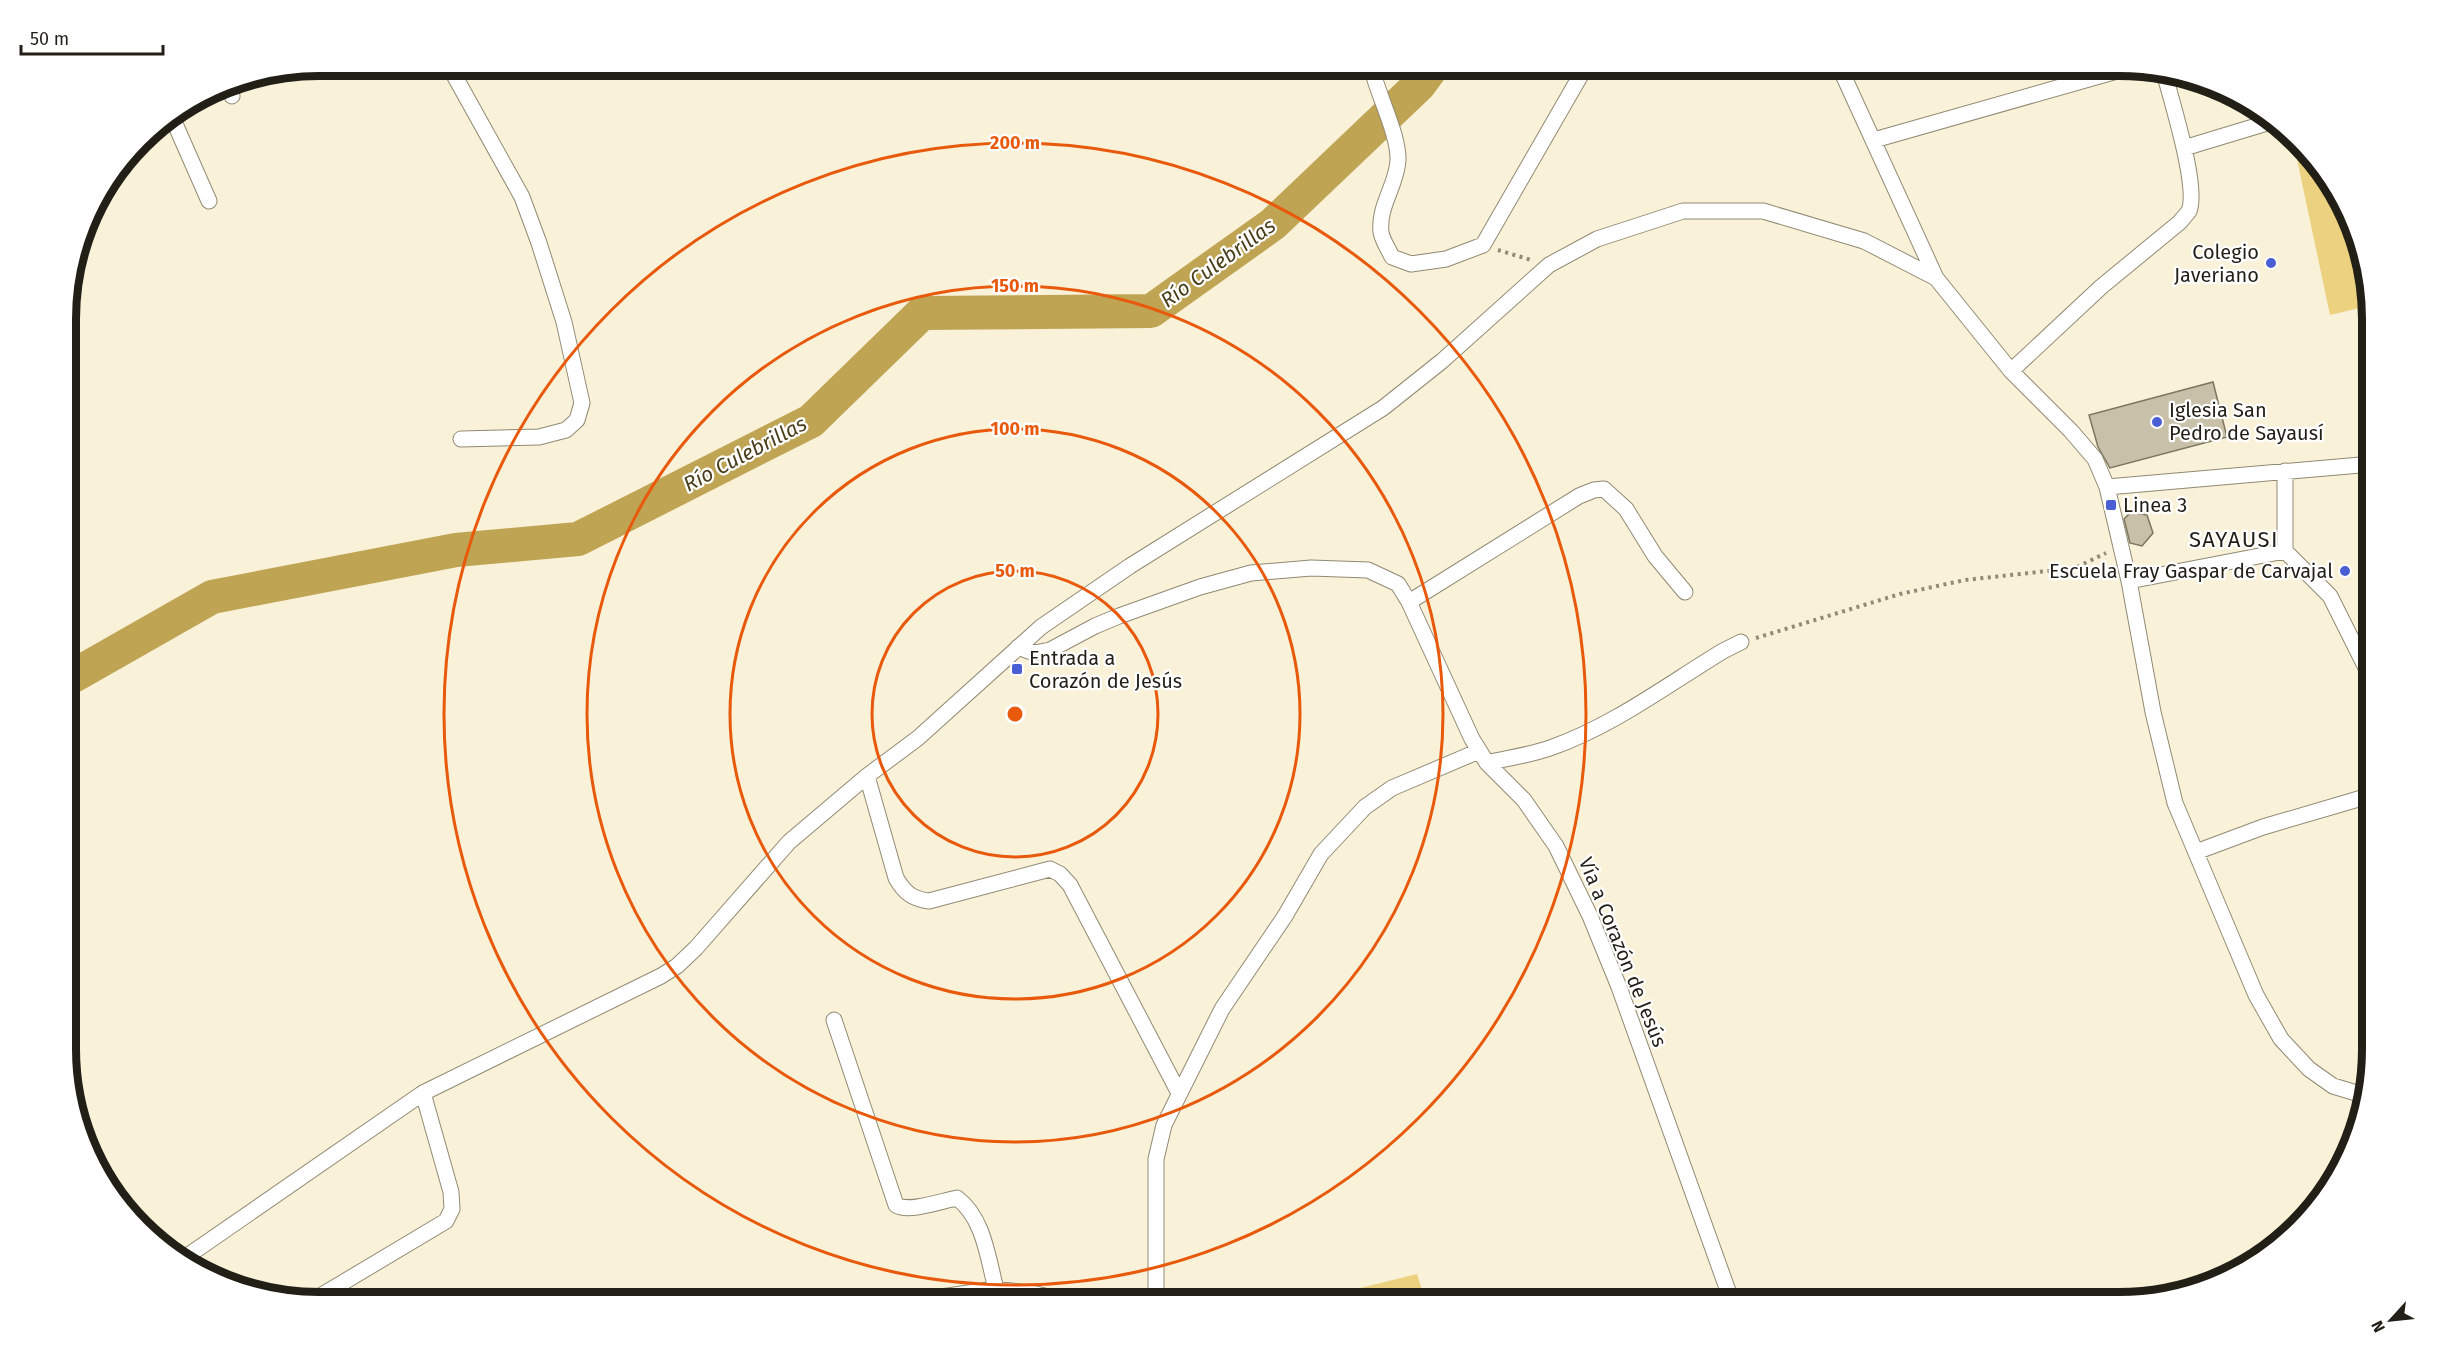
<svg xmlns="http://www.w3.org/2000/svg" width="2439" height="1368" font-family="'Fira Sans',sans-serif">
	<style>
		.green { fill: #ecd181 }
		.lines { fill: none; stroke-linecap: round; stroke-linejoin: round }
		.river { stroke: #bfa454; stroke-width: 34 }
		.building { fill: #c8c0a8; stroke: #7d7660; stroke-width: 1.5 }
		.street-casing { stroke: #918a73; stroke-width: 17 }
		.path { stroke: #908a79; stroke-width: 4; stroke-dasharray: 3 4.5; stroke-linecap: butt }
		.street { stroke: #fff; stroke-width: 15 }
		.ring { fill: none; stroke: #e8590c; stroke-width: 3 }
		.poi-dot { fill: #495fd3; stroke: #fff; stroke-width: 2 }
		.labels { text-anchor: middle; stroke-width: 4.5; stroke-linejoin: round; paint-order: stroke }
		.poi-label { font-size: 20px; fill: #221f16; stroke: #fff; text-anchor: start }
		.street-label { font-size: 20px; fill: #221f16; stroke: #fff }
		.water-label { font-size: 21px; font-style: italic; fill: #4a3e1b; stroke: #fff }
		.quarter-label { font-size: 22px; letter-spacing: 1.5px; fill: #221f16; stroke: #fff }
		.rim { fill: none; stroke: #221f16; stroke-width: 8 }
		.centre { fill: #e8590c; stroke: #fff; stroke-width: 3 }
		.ring-label { font-size: 18px; text-anchor: middle; font-weight: bold; fill: #e8590c; stroke: #fff; stroke-width: 4.5; stroke-linejoin: round; paint-order: stroke }
	</style>
	<rect width="100%" height="100%" fill="#f9f1d8"/>
	<path class="green" d="M2294 145 2330 179 2360 238 2372 305 2330 315Z
		M1417 1274 1426 1302H1334L1332 1295Z"/>
	<g class="lines">
		<path class="river" d="M68 679 212 597 456 550 578 539 811 421 922 313 1151 311 1273 224 1419 85 1433 66"/>
	</g>
	<path class="building" d="M2213 382 2227 437 2110 468 2098 447 2089 415Z
		M2131 512 2147 515 2153 533 2142 546 2130 543 2124 519Z"/>
	<g class="lines">
		<g class="street-casing">
			<path id="street" d="M449 66 522 197 539 243 564 322 582 403 577 420 566 430 539 437 461 439
				M1371 66C1377 93 1399 135 1398 160 1397 185 1378 206 1381 232 1382 240 1389 250 1392 257L1411 264 1446 259 1483 245 1586 66
				M1839 66 1936 278
				M228 84 232 96
				M172 117 209 201
				M1874 140 2131 67
				M2184 148 2270 122
				M2011 371 2101 287 2180 222C2182 219 2187 214 2189 211 2199 187 2171 100 2164 72
				M2285 471V551L2330 596 2372 680
				M2107 487 2372 464
				M2129 581 2285 551
				M1409 602 1579 496 1594 490 1604 489 1626 509 1655 556 1685 592
				M1018 647 1034 653 1050 650 1095 626 1119 616 1200 587 1251 573 1311 568 1368 570 1398 584 1409 602 1472 739 1487 763 1524 800 1556 846 1590 916 1619 987 1732 1302
				M1487 763C1508 758 1530 755 1550 748 1613 726 1667 685 1723 651L1741 642
				M867 776 896 878C904 892 912 899 929 901L1050 869 1060 874 1070 885 1179 1093
				M2196 852 2263 827 2372 795
				M834 1020 896 1205C909 1213 941 1201 957 1198 984 1218 988 1259 996 1289
				M183 1259 423 1093 661 976 677 966 696 948 789 842 867 776 918 738 1041 627 1130 566 1383 408 1442 361 1549 265 1597 239 1683 211H1763L1864 241 1936 278 2011 371 2071 431 2095 459 2107 487 2129 581 2153 712 2175 803 2256 995 2281 1039 2309 1069 2333 1086 2363 1095
				M312 1301 446 1221 452 1209 451 1192 423 1093
				M907 1302 996 1289 1036 1294 1069 1302
				M1156 1302V1159L1164 1125 1222 1009 1285 916 1321 854 1365 807 1392 788 1479 751"/>
		</g>
		<path class="path" d="M1498 250 1531 260
			M1756 638 1900 594 1965 580 2075 568 2106 553"/>
		<use href="#street" class="street"/>
	</g>
	<g class="ring">
		<circle cx="1015" cy="714" r="143"/>
		<circle cx="1015" cy="714" r="285"/>
		<circle cx="1015" cy="714" r="428"/>
		<circle cx="1015" cy="714" r="571"/>
	</g>
	<g class="poi-dot">
		<circle cx="2271" cy="263" r="6"/>
		<circle cx="2157" cy="422" r="6"/>
		<rect x="2105" y="499" width="12" height="12" rx="3"/>
		<circle cx="2345" cy="571" r="6"/>
		<rect x="1011" y="663" width="12" height="12" rx="3"/>
	</g>
	<g class="labels">
		<g class="poi-label">
			<text x="2259" y="259" text-anchor="end">Colegio<tspan x="2259" dy="23">Javeriano</tspan></text>
			<text x="2169" y="417">Iglesia San<tspan x="2169" dy="23">Pedro de Sayausí</tspan></text>
			<text x="2123" y="512">Linea 3</text>
			<text x="2333" y="578" text-anchor="end">Escuela Fray Gaspar de Carvajal</text>
			<text x="1029" y="665">Entrada a<tspan x="1029" dy="23">Corazón de Jesús</tspan></text>
		</g>
		<g class="street-label">
			<text transform="translate(1623 952) rotate(68)" y="7">Vía a Corazón de Jesús</text>
		</g>
		<g class="water-label">
			<text transform="translate(1218 263) rotate(-36)" y="7">Río Culebrillas</text>
			<text transform="translate(745 454) rotate(-28)" y="7">Río Culebrillas</text>
		</g>
		<g class="quarter-label">
			<text x="2234" y="547">SAYAUSI</text>
		</g>
	</g>
	<path d="M0 0H2439V1368H0ZM319 76H2119A243 243 0 0 1 2362 319V1049A243 243 0 0 1 2119 1292H319A243 243 0 0 1 76 1049V319A243 243 0 0 1 319 76Z" fill="#fff" fill-rule="evenodd"/>
	<path class="rim" d="M319 76H2119A243 243 0 0 1 2362 319V1049A243 243 0 0 1 2119 1292H319A243 243 0 0 1 76 1049V319A243 243 0 0 1 319 76Z"/>
	<circle cx="1015" cy="714" r="9" class="centre"/>
	<g class="ring-label">
		<text x="1015" y="149">200 m</text>
		<text x="1015" y="292">150 m</text>
		<text x="1015" y="435">100 m</text>
		<text x="1015" y="577">50 m</text>
	</g>
	<g transform="translate(2391 1320) rotate(243)" stroke="#ffffff" stroke-width="4.5" paint-order="stroke">
	<path d="M0-4.5L10 22L0 15L-10 22Z" fill="#221f16"/>
	<text y="-9" font-size="16" font-weight="bold" text-anchor="middle" fill="#221f16">N</text>
	</g>
	<path d="M21 45v9h142v-9" fill="none" stroke="#221f16" stroke-width="3"/>
	<text x="30" y="45" font-size="18" fill="#221f16" stroke="#ffffff" stroke-width="4.5" paint-order="stroke">50 m</text>
</svg>
